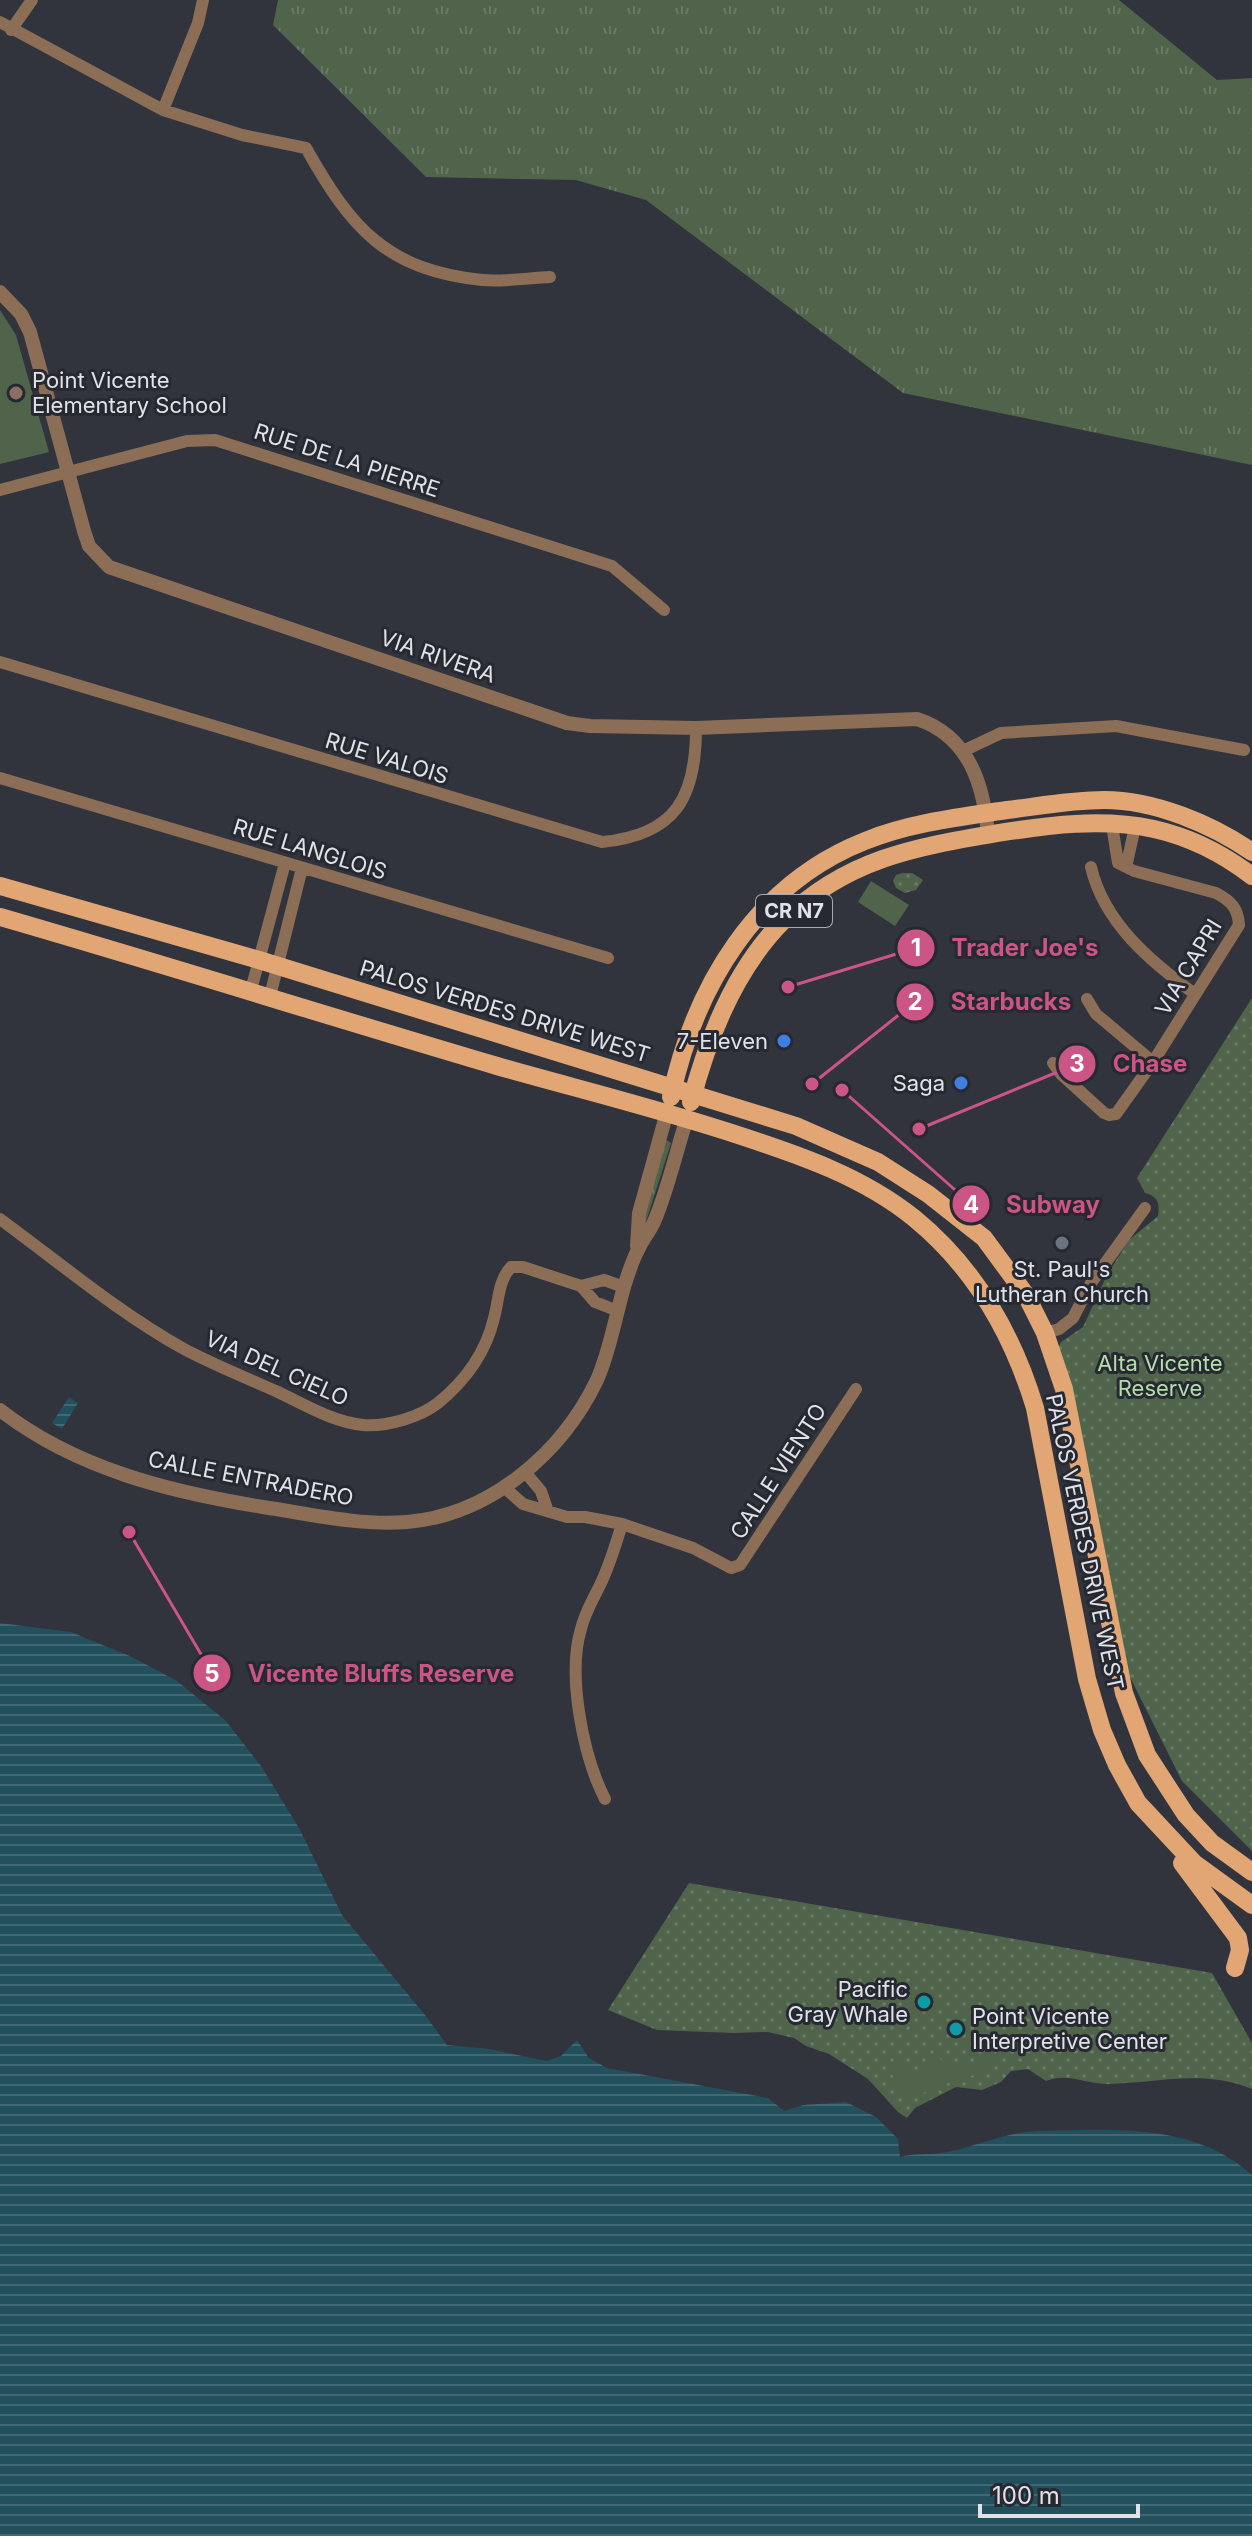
<svg xmlns="http://www.w3.org/2000/svg" width="1252" height="2536" font-family="Inter,sans-serif">
	<style>
		.grass { fill: url(#grass-tufts) }
		.park { fill: url(#park-dots) }
		.garden { fill: #50644c }
		.water { fill: url(#water-rules) }
		.lines { fill: none; stroke-linecap: round; stroke-linejoin: round }
		.minor { stroke: #8b6e55; stroke-width: 12 }
		.tertiary { stroke: #8b6e55; stroke-width: 14 }
		.primary { stroke: #e1a673; stroke-width: 18 }
		.education-dot { fill: #8d6e63; stroke: #272932; stroke-width: 3 }
		.shop-dot { fill: #3f7fe0; stroke: #272932; stroke-width: 3 }
		.worship-dot { fill: #6b7280; stroke: #272932; stroke-width: 3 }
		.culture-dot { fill: #0f9aa8; stroke: #272932; stroke-width: 3 }
		.labels { text-anchor: middle; stroke-width: 6; stroke-linejoin: round; paint-order: stroke }
		.shield { fill: #272932; stroke: #a8aab1; stroke-width: 2 }
		.shield-label { font-size: 20px; font-weight: bold; fill: #e0e2e8 }
		.poi-label { font-size: 22px; fill: #e0e2e8; stroke: #272932; text-anchor: end }
		.street-label { font-size: 22px; fill: #e0e2e8; stroke: #272932 }
		.park-label { font-size: 22px; fill: #b2deaa; stroke: #272932 }
		.leader { fill: none; stroke: #cb5585; stroke-width: 3 }
		.callout-dot { fill: #cb5585; stroke: #272932; stroke-width: 3 }
		.mark-label { font-size: 24px; text-anchor: middle; font-weight: bold; fill: #fff }
		.callout-label { font-size: 24px; text-anchor: middle; font-weight: bold; fill: #cb5585; stroke: #272932; stroke-width: 6; stroke-linejoin: round; paint-order: stroke }
	</style>
	<defs>
		<pattern id="grass-tufts" width="24" height="20" patternUnits="userSpaceOnUse" patternTransform="scale(2)"><rect width="24" height="20" fill="#50644c"/><path d="M3 7l-1-3M5 7V3M7 7l1-3M15 17l-1-3M17 17v-4M19 17l1-3" fill="none" stroke="#697a66"/></pattern>
		<pattern id="park-dots" width="8" height="8" patternUnits="userSpaceOnUse" patternTransform="scale(2)"><rect width="8" height="8" fill="#50644c"/><path d="M2 2h.1M6 6h.1" fill="none" stroke="#697a66" stroke-width="1.8" stroke-linecap="round"/></pattern>
		<pattern id="water-rules" width="6" height="5" patternUnits="userSpaceOnUse" patternTransform="scale(2)"><rect width="6" height="5" fill="#22505c"/><path d="M0 2.5h6" fill="none" stroke="#426973"/></pattern>
	</defs>
	<rect width="100%" height="100%" fill="#31333d"/>
	<path class="grass" d="M278 0H1119L1217 80 1252 78V465L903 393 646 200 576 180 426 177 273 25Z
		M665 1139 671 1143 643 1231 644 1208Z"/>
	<path class="park" d="M902 873H912L923 880 916 890 905 893 896 888 893 881 896 875Z
		M1252 998V1851L1182 1781 1129 1675 1089 1469 1058 1348 1061 1342 1083 1327 1107 1275 1129 1240 1158 1216C1160 1204 1158 1196 1145 1193L1137 1178Z
		M689 1883 1212 1973 1252 2043V2089C1204 2069 1157 2083 1108 2084 1085 2084 1068 2072 1046 2081L1028 2069 1011 2071 1001 2082 982 2090 956 2087 915 2108 907 2118 898 2112 868 2079 829 2054 806 2046 794 2038 768 2032 733 2033 657 2030 608 2010Z"/>
	<path class="garden" d="M0 310 16 335 49 452 0 464Z
		M871 881 909 905 895 926 858 902Z
		M997 2044 1002 2048C990 2077 964 2077 939 2086 926 2091 918 2098 903 2095L888 2067 901 2056 911 2072H918L924 2067 926 2057 935 2055 947 2064 955 2062 962 2067 966 2061 972 2065 977 2059 983 2062 987 2056 996 2055Z"/>
	<path class="water" d="M69 1397 78 1403 62 1429 52 1423Z
		M0 1623 71 1632 132 1657 177 1681 225 1720 261 1766 299 1828 342 1915 425 2015 447 2045 489 2049 546 2061 561 2056 577 2040 589 2058 607 2068 768 2098 784 2111 803 2105 846 2102 876 2117 898 2139 900 2157C914 2153 927 2155 942 2153 970 2148 997 2136 1025 2132 1041 2130 1058 2131 1074 2130 1137 2129 1202 2130 1252 2175V2536H0Z"/>
	<g class="lines">
		<path class="minor" d="M0 22 163 110 242 135 306 148C351 228 386 270 482 280 504 282 528 278 550 277
			M11 30 32 0
			M163 110 198 23 203 0
			M0 490 187 441 215 440 612 566 664 610
			M0 662 602 842C676 835 696 797 696 728
			M963 751 1001 733 1116 726 1244 750
			M0 778 608 958
			M1091 867C1104 923 1151 962 1195 994
			M1126 867 1135 827
			M251 990 285 863
			M270 996 302 868
			M1087 999 1096 1014 1153 1062
			M1053 1063 1061 1074 1104 1113 1109 1115 1116 1114 1153 1062 1239 925C1238 908 1231 901 1216 893L1134 871 1118 863 1112 825
			M0 1219C60 1263 119 1313 184 1349 214 1365 247 1378 278 1392 305 1405 333 1422 363 1425 387 1427 420 1417 438 1403 465 1381 486 1352 494 1318 499 1300 498 1281 511 1267H523L581 1286 595 1302 618 1311
			M581 1286 604 1280 624 1287
			M1045 1333 1059 1329 1073 1318 1091 1283 1145 1208
			M525 1472 541 1491 547 1509
			M505 1488 523 1504 567 1517H585L622 1524 693 1548 731 1568 740 1565 856 1389
			M605 1799C583 1756 567 1675 581 1629 585 1612 594 1598 601 1583 610 1564 616 1544 622 1524"/>
		<path class="tertiary" d="M0 292 21 314 30 332 84 531 89 546 109 567 567 723 590 726 696 728 917 719C969 736 984 785 988 835
			M637 1246 639 1213 667 1112
			M0 1410C76 1469 170 1492 263 1507 310 1514 360 1526 407 1522 490 1515 562 1453 597 1380 610 1351 615 1318 624 1287 628 1275 632 1260 639 1248 643 1239 650 1231 654 1222 668 1189 676 1152 687 1118"/>
		<path class="primary" d="M0 886 259 960 796 1126 878 1162 928 1194 984 1238 1026 1295 1045 1333 1064 1389 1124 1693 1147 1755 1186 1815 1212 1843 1252 1872
			M0 917C166 965 331 1017 497 1066 578 1089 660 1109 741 1136 802 1156 863 1177 914 1218 974 1267 1013 1335 1035 1408L1087 1679 1102 1730 1117 1765 1138 1803 1194 1863 1252 1905
			M671 1097C695 986 756 884 865 841 909 823 960 817 1007 810 1040 806 1072 800 1104 800 1154 800 1212 824 1252 852
			M691 1102C708 1037 735 969 783 921 845 859 915 847 998 833 1049 825 1102 818 1154 829 1190 837 1223 854 1252 876
			M1182 1863 1238 1938 1240 1950 1235 1968"/>
	</g>
	<circle class="education-dot" cx="16" cy="393" r="8"/>
	<g class="shop-dot">
		<circle cx="784" cy="1041" r="8"/>
		<circle cx="961" cy="1083" r="8"/>
	</g>
	<circle class="worship-dot" cx="1062" cy="1243" r="8"/>
	<g class="culture-dot">
		<circle cx="924" cy="2002" r="8"/>
		<circle cx="956" cy="2029" r="8"/>
	</g>
	<g class="labels">
		<rect class="shield" x="756" y="895" width="76" height="32" rx="6"/>
		<g class="shield-label">
			<text x="794" y="918">CR N7</text>
		</g>
		<g class="poi-label">
			<text x="32" y="388" text-anchor="start">Point Vicente<tspan x="32" dy="25">Elementary School</tspan></text>
			<text x="768" y="1049">7-Eleven</text>
			<text x="945" y="1091">Saga</text>
			<text x="1062" y="1277" text-anchor="middle">St. Paul's<tspan x="1062" dy="25">Lutheran Church</tspan></text>
			<text x="908" y="1997">Pacific<tspan x="908" dy="25">Gray Whale</tspan></text>
			<text x="972" y="2024" text-anchor="start">Point Vicente<tspan x="972" dy="25">Interpretive Center</tspan></text>
		</g>
		<g class="street-label">
			<text transform="translate(347 460) rotate(18)" y="8">RUE DE LA PIERRE</text>
			<text transform="translate(438 656) rotate(19)" y="8">VIA RIVERA</text>
			<text transform="translate(387 758) rotate(17)" y="8">RUE VALOIS</text>
			<text transform="translate(310 849) rotate(17)" y="8">RUE LANGLOIS</text>
			<text transform="translate(1188 967) rotate(-59)" y="8">VIA CAPRI</text>
			<text transform="translate(505 1011) rotate(17)" y="8">PALOS VERDES DRIVE WEST</text>
			<text transform="translate(277 1368) rotate(24)" y="8">VIA DEL CIELO</text>
			<text transform="translate(778 1471) rotate(-57)" y="8">CALLE VIENTO</text>
			<text transform="translate(251 1478) rotate(11)" y="8">CALLE ENTRADERO</text>
			<text transform="translate(1085 1542) rotate(78)" y="8">PALOS VERDES DRIVE WEST</text>
		</g>
		<g class="park-label">
			<text x="1160" y="1371">Alta Vicente<tspan x="1160" dy="25">Reserve</tspan></text>
		</g>
	</g>
	<path class="leader" d="M788 987L916 948M812 1084L915 1002M919 1129L1077 1064M842 1090L971 1204M129 1532L212 1673"/>
	<g class="callout-dot">
		<circle cx="788" cy="987" r="8"/>
		<circle cx="812" cy="1084" r="8"/>
		<circle cx="919" cy="1129" r="8"/>
		<circle cx="842" cy="1090" r="8"/>
		<circle cx="129" cy="1532" r="8"/>
		<circle cx="916" cy="948" r="20"/>
		<circle cx="915" cy="1002" r="20"/>
		<circle cx="1077" cy="1064" r="20"/>
		<circle cx="971" cy="1204" r="20"/>
		<circle cx="212" cy="1673" r="20"/>
	</g>
	<g class="mark-label">
		<text x="916" y="956">1</text>
		<text x="915" y="1010">2</text>
		<text x="1077" y="1072">3</text>
		<text x="971" y="1213">4</text>
		<text x="212" y="1682">5</text>
	</g>
	<g class="callout-label">
		<text x="1025" y="956">Trader Joe's</text>
		<text x="1011" y="1010">Starbucks</text>
		<text x="1150" y="1072">Chase</text>
		<text x="1053" y="1213">Subway</text>
		<text x="381" y="1682">Vicente Bluffs Reserve</text>
	</g>
	<path d="M980 2504v12h158v-12" fill="none" stroke="#e0e2e8" stroke-width="4"/>
	<text x="992" y="2504" font-size="24" fill="#e0e2e8" stroke="#272932" stroke-width="6" paint-order="stroke">100 m</text>
</svg>
